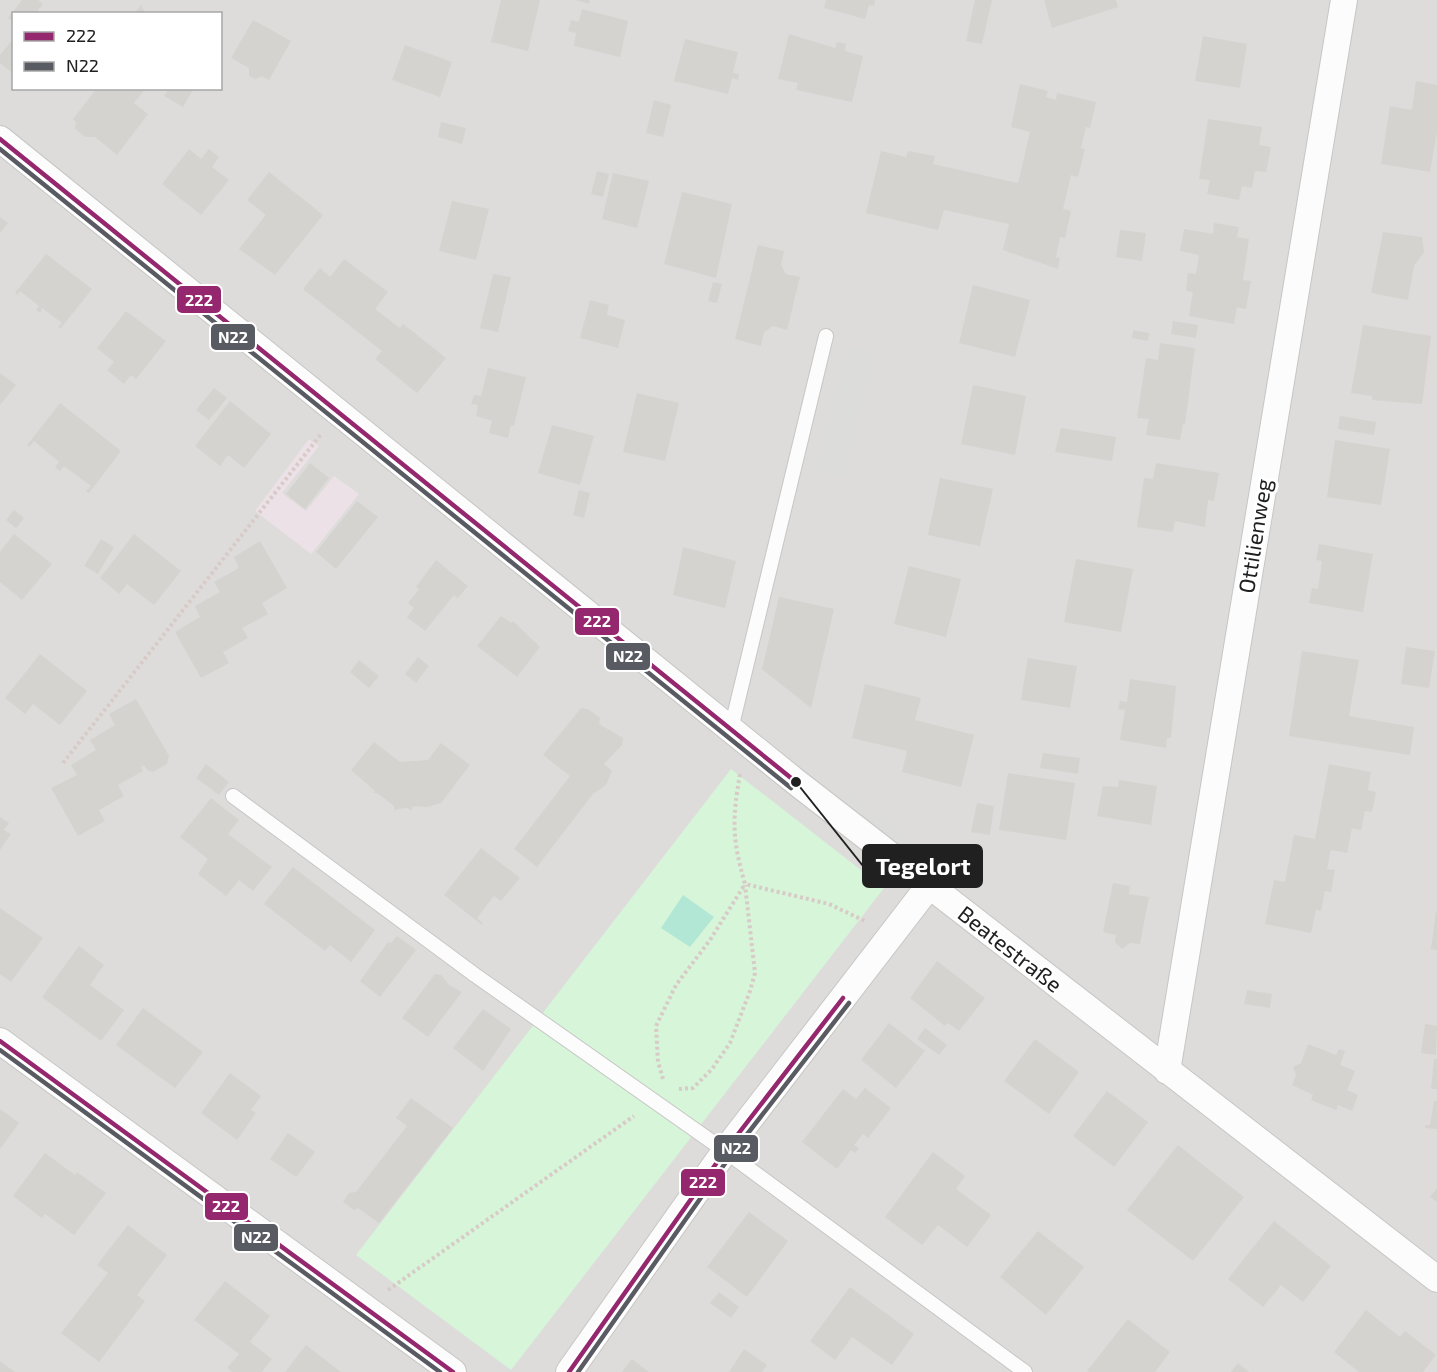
<svg xmlns="http://www.w3.org/2000/svg" width="1437" height="1372" font-family="'Exo 2',sans-serif">
	<style>
		.residential { fill: #dddcda; fill-rule: evenodd }
		.industrial { fill: #ece1e7 }
		.religious { fill: #dcdcda }
		.park { fill: #d6f5d9 }
		.pitch { fill: #b2e7d6 }
		.building { fill: #d5d3d0 }
		.lines { fill: none; stroke-linecap: round; stroke-linejoin: round }
		.lane-casing { stroke: #c7c6c5; stroke-width: 16 }
		.street-casing { stroke: #c7c6c5; stroke-width: 28 }
		.path { stroke: #d8cbc7; stroke-width: 4; stroke-dasharray: 3 3; stroke-linecap: butt }
		.lane { stroke: #fcfcfc; stroke-width: 14 }
		.street { stroke: #fcfcfc; stroke-width: 26 }
		.bus-1-casing { stroke: #fff; stroke-width: 9 }
		.bus-2-casing { stroke: #fff; stroke-width: 9 }
		.bus-1 { stroke: #95276e; stroke-width: 4.5 }
		.bus-2 { stroke: #595b62; stroke-width: 4.5 }
		.labels { text-anchor: middle; stroke-width: 6; stroke-linejoin: round; paint-order: stroke }
		.street-label { font-size: 22px; fill: #202020; stroke: #fff }
		.leader { fill: none; stroke: #202020; stroke-width: 2 }
		.callout-dot { fill: #202020; stroke: #fff; stroke-width: 2 }
		.callout { fill: #202020; stroke: #202020; stroke-width: 2 }
		.callout-label { font-size: 24px; text-anchor: middle; font-weight: bold; fill: #fff }
		.line-badge { stroke: #fff; stroke-width: 2 }
		.badge-label { font-size: 16px; text-anchor: middle; font-weight: bold; fill: #fff }
	</style>
	<rect width="100%" height="100%" fill="#eeede9"/>
	<path class="residential" d="M0 0H1437V1372H0ZM14 14H220V88H14Z"/>
	<path class="industrial" d="M309 439 319 446 282 493 306 511 334 476 359 494 311 554 255 511Z"/>
	<path class="religious" d="M847 346 875 350 843 477 816 471Z
		M846 791 956 874 950 882 840 798Z"/>
	<path class="park" d="M731 769 884 888 511 1370 356 1255Z"/>
	<path class="pitch" d="M683 895 714 917 690 947 661 928Z"/>
	<path class="building" d="M22 0H38L43 4 35 14H14V22L8 18Z
		M501 0H540L528 51 491 42Z
		M575 0H590L589 4Z
		M826 0H875L874 6 869 5 865 19 824 8Z
		M975 0H992L982 44 966 41Z
		M1044 0H1116L1118 7 1052 28Z
		M141 5 142 8 148 14H134Z
		M582 9 628 21 620 57 574 46 576 33 568 31 571 20 579 22Z
		M253 20 291 41 269 80 262 76 256 79 249 76V68L231 58Z
		M789 34 835 48 837 42 846 44 845 51 863 56 852 102 796 90 798 83 778 79Z
		M1203 36 1247 44 1240 88 1195 81Z
		M14 38V74L0 63V55Z
		M685 39 738 52 733 73 739 74 738 80 732 78 728 94 674 81Z
		M405 45 452 62 440 97 392 80Z
		M1416 81 1437 85V132L1430 172 1381 164 1390 106 1412 110Z
		M1020 84 1048 91 1046 97 1056 100 1057 93 1096 102 1090 128 1086 127 1081 148 1085 149 1078 177 1071 175 1063 209 1071 211 1065 238 1060 237 1056 257 1060 258 1058 269 1003 250 1009 224 944 210 938 230 866 213 881 151 906 157 908 151 935 156 933 164 1018 183 1030 132 1011 127Z
		M97 88H146L134 103 148 114 117 155 95 137H85L75 129 76 122 73 119Z
		M170 88H194L183 107 164 96Z
		M654 100 671 105 663 137 646 133Z
		M1208 119 1262 127 1259 145 1271 147 1266 172 1255 171 1252 188 1242 186 1239 200 1207 194 1210 180 1199 179Z
		M441 122 466 128 462 144 438 137Z
		M189 149 201 159 209 149 219 157 212 167 229 180 201 215 162 184Z
		M597 171 609 174 603 197 591 194Z
		M269 172 323 215 275 275 239 249 266 215 247 200Z
		M613 173 649 181 637 228 602 219Z
		M682 192 732 204 716 278 664 264Z
		M452 201 489 209 476 260 439 251Z
		M0 217 8 223 0 233Z
		M1214 223 1239 227 1237 237 1249 239 1243 280 1251 281 1246 309 1237 307 1234 324 1189 316 1193 292 1186 291 1188 273 1196 274 1199 255 1180 251 1184 229 1213 234Z
		M1120 230 1146 233 1142 261 1116 257Z
		M1383 232 1422 237 1424 252 1414 266 1408 300 1371 293Z
		M758 245 784 251 781 265 786 274 800 277 787 330 773 326 764 332 761 346 735 339Z
		M46 254 92 289 60 329 58 327 62 323 42 308 40 313 36 310 39 306 20 291 17 295 15 293Z
		M344 259 388 292 375 309 400 328 403 324 446 358 417 393 375 359 382 351 303 289 320 268 330 277Z
		M493 274 511 277 498 332 480 328Z
		M713 282 722 284 717 303 708 301Z
		M973 285 1030 300 1015 357 959 343Z
		M590 300 609 305 607 315 625 320 618 348 580 338Z
		M126 311 166 341 136 379 131 375 124 384 107 370 114 362 97 348Z
		M1173 321 1198 325 1196 338 1171 334Z
		M1363 325 1431 336 1422 404 1372 400V396L1351 393Z
		M1133 330 1149 333 1148 341 1132 338Z
		M1160 343 1195 348 1185 424H1183L1180 440 1146 435 1149 419 1137 418 1146 358 1158 360Z
		M488 368 526 377 514 426 511 425 508 438 489 433 492 421 476 416 478 405 471 404 474 395 481 396Z
		M0 373 16 385 0 405Z
		M973 385 1026 396 1015 455 961 444Z
		M214 388 227 398 209 420 196 410Z
		M637 393 679 403 665 461 623 452Z
		M230 401 271 434 244 468 228 455 220 466 195 446Z
		M60 403 121 451 89 493 86 491 91 486 64 466 60 471 55 467 59 462 34 441 29 447 27 445Z
		M1340 416 1376 422 1374 435 1338 429Z
		M552 425 594 436 580 485 538 473Z
		M1061 428 1116 437 1112 461 1055 452Z
		M1335 440 1390 449 1381 505 1327 497Z
		M310 463 329 478 305 509 286 494Z
		M1156 463 1219 473 1214 501 1208 500 1205 527 1175 521 1173 532 1137 527 1144 478 1153 479Z
		M940 478 993 489 980 546 928 535Z
		M579 490 590 493 584 518 573 515Z
		M357 501 378 517 336 569 316 552Z
		M14 510 24 518 16 528 6 520Z
		M14 534 52 564 22 600 0 582V552Z
		M134 534 181 571 154 605 127 584 119 594 100 578Z
		M101 539 114 547 98 574 84 566Z
		M260 541 287 588 262 603 268 614 242 628 248 638 223 652 229 663 201 678 175 632 200 617 195 606 220 592 214 582 239 568 234 557Z
		M1319 544 1373 554 1363 612 1309 603 1312 588 1318 589 1322 561 1316 560Z
		M683 547 736 561 725 608 673 595Z
		M1076 559 1133 569 1121 632 1064 622Z
		M436 560 468 586 458 598 454 595 425 631 407 617 414 608 408 603 419 589 416 587Z
		M909 566 961 579 946 637 894 624Z
		M779 597 834 609 811 708 762 669Z
		M501 616 511 623 513 621 540 647 517 677 477 646Z
		M1406 647 1435 651 1429 688 1401 684Z
		M1302 651 1359 660 1349 716 1414 727 1410 755 1289 736Z
		M40 654 87 691 60 725 33 704 25 714 5 698Z
		M418 657 429 666 416 683 405 674Z
		M1028 658 1077 666 1070 708 1021 700Z
		M359 660 379 676 369 688 350 672Z
		M1130 679 1176 686 1171 738H1167L1166 748 1120 740 1125 710 1118 709 1120 701 1127 702Z
		M865 684 921 698 915 720 974 735 961 787 902 772 907 751 852 738Z
		M136 699 169 756 167 764 153 772 147 770 144 765 141 767 143 771 118 785 124 796 99 810 105 821 78 836 51 788 77 775 71 765 96 750 90 740 115 725 109 714Z
		M581 708 588 709 600 718 599 724 623 738 622 745 604 764 612 771 606 785 593 794 537 867 514 849 570 776 543 755Z
		M374 742 400 762 428 760 441 743 470 765 441 803 427 807 413 806 411 811 408 808 397 809 395 812 394 806 377 793H373L375 791 351 770Z
		M1043 753 1080 758 1078 774 1040 768Z
		M206 764 229 782 219 795 196 778Z
		M1329 764 1371 772 1368 790 1376 792 1372 812 1365 811 1361 830 1352 828 1347 853 1331 850 1327 869 1335 870 1331 892 1325 891 1321 911 1316 910 1311 933 1265 924 1274 880 1285 882 1294 835 1315 839Z
		M1008 773 1075 783 1066 840 999 830Z
		M1119 780 1157 786 1151 825 1097 816 1103 786 1118 787Z
		M211 798 239 820 228 834 272 867 253 891 239 880 226 896 198 874 208 859 180 837Z
		M977 803 994 806 990 835 971 832Z
		M0 817 9 823 4 830 11 834 0 850Z
		M481 848 520 878 501 901 494 896 477 918 483 923 482 925 444 895Z
		M293 867 375 930 351 962 330 945 325 951 264 904Z
		M1113 883 1130 886 1129 894 1149 897 1140 944 1130 943 1122 949 1115 942 1116 935 1103 932Z
		M0 908 43 938 11 982 0 974Z
		M1436 912H1437V950L1431 949Z
		M397 936 416 950 380 997 360 981 388 942 391 943Z
		M79 946 104 965 90 985 124 1010 101 1041 42 997Z
		M937 961 985 998 959 1031 948 1023 945 1026 910 998Z
		M435 974 441 975 449 985 462 992 428 1037 402 1018Z
		M1247 990 1272 994 1270 1008 1244 1004Z
		M143 1008 203 1052 175 1088 116 1045Z
		M483 1009 511 1029 483 1071 453 1048Z
		M889 1023 925 1051 896 1088 861 1060Z
		M1425 1024 1437 1026 1436 1055 1421 1053Z
		M925 1028 947 1045 939 1055 917 1039Z
		M1035 1039 1079 1072 1049 1114 1004 1081Z
		M1308 1044 1336 1055 1339 1049 1345 1051 1340 1065 1355 1071 1347 1090 1358 1095 1352 1111 1338 1105 1336 1110 1311 1100 1313 1095 1292 1085 1296 1075 1293 1067 1301 1063Z
		M1434 1059H1437V1089H1431Z
		M230 1073 261 1096 251 1110 256 1113 237 1140 201 1113Z
		M865 1088 891 1108 868 1138 863 1134 854 1145 859 1148 855 1153 851 1150 837 1169 802 1142 843 1089 856 1099Z
		M1107 1091 1148 1122 1114 1167 1073 1136Z
		M411 1098 453 1128 379 1223 358 1208 354 1210 343 1202 349 1193 356 1192 407 1126 396 1118Z
		M1434 1101H1437V1129L1425 1128V1125H1430Z
		M0 1109 19 1123 0 1149Z
		M288 1133 315 1152 296 1177 270 1159Z
		M1178 1145 1244 1197 1193 1261 1127 1210Z
		M933 1152 965 1176 956 1189 991 1215 967 1247 938 1225 922 1245 885 1217Z
		M45 1153 75 1175 77 1172 106 1193 74 1235 45 1214 42 1218 13 1196Z
		M1437 1188V1202L1430 1197Z
		M749 1212 788 1241 747 1297 707 1267Z
		M1274 1221 1331 1266 1303 1302 1281 1285 1263 1307 1228 1279Z
		M128 1225 167 1255 137 1295 145 1301 99 1362 61 1333 108 1273 97 1265Z
		M1038 1231 1084 1267 1046 1315 1000 1277Z
		M225 1281 270 1316 250 1342 272 1359 262 1372H232L227 1368 239 1354 194 1320Z
		M850 1287 914 1334 892 1365 852 1337 835 1360 810 1341Z
		M719 1292 739 1307 731 1318 710 1303Z
		M1366 1310 1400 1337 1405 1331 1436 1355 1423 1372H1359L1334 1352Z
		M1128 1319 1170 1352 1155 1372H1089L1087 1371Z
		M306 1345 341 1372H285Z
		M744 1349 767 1365 762 1372H729Z
		M632 1359 649 1372H622Z
		M0 1361 15 1372H0Z
		M1238 1363 1249 1372H1231Z"/>
	<g class="lines">
		<g class="lane-casing">
			<path id="lane" d="M731 729 826 336
				M233 796 475 975 725 1151 1025 1372"/>
		</g>
		<g class="street-casing">
			<path id="street" d="M0 139 796 782 1437 1279
				M0 1041 453 1372
				M1167 1071 1344 0
				M569 1372 725 1151 929 886"/>
		</g>
		<path class="path" d="M63 763 322 433
			M740 774C732 820 732 839 745 884L829 904 865 921
			M663 1079 658 1062 656 1026 676 985 710 940 745 884
			M679 1089 693 1088 712 1069 730 1043 750 991 755 973 745 885
			M388 1290 634 1116"/>
		<use href="#lane" class="lane"/>
		<use href="#street" class="street"/>
		<g class="bus-1-casing">
			<path id="bus-1" d="M0 139 796 782
				M0 1041 453 1372
				M569 1372 725 1151 843 998"/>
		</g>
		<g class="bus-2-casing">
			<path id="bus-2" d="M0 149 791 788
				M0 1050 440 1372
				M578 1372 731 1155 849 1003"/>
		</g>
		<use href="#bus-1" class="bus-1"/>
		<use href="#bus-2" class="bus-2"/>
	</g>
	<g class="labels">
		<g class="street-label">
			<text transform="translate(1255 536) rotate(-81)" y="8">Ottilienweg</text>
			<text transform="translate(1010 949) rotate(38)" y="8">Beatestraße</text>
		</g>
	</g>
	<path class="leader" d="M796 782L863 866"/>
	<circle class="callout-dot" cx="796" cy="782" r="6"/>
	<rect class="callout" x="863" y="845" width="119" height="42" rx="6"/>
	<g class="callout-label">
		<text x="923" y="875">Tegelort</text>
	</g>
	<g class="line-badge">
		<rect x="176" y="285" width="46" height="29" rx="6" fill="#95276e"/>
		<rect x="210" y="323" width="46" height="28" rx="6" fill="#595b62"/>
		<rect x="574" y="607" width="46" height="29" rx="6" fill="#95276e"/>
		<rect x="605" y="642" width="46" height="29" rx="6" fill="#595b62"/>
		<rect x="713" y="1134" width="46" height="29" rx="6" fill="#595b62"/>
		<rect x="680" y="1168" width="46" height="29" rx="6" fill="#95276e"/>
		<rect x="204" y="1192" width="45" height="29" rx="6" fill="#95276e"/>
		<rect x="233" y="1223" width="46" height="29" rx="6" fill="#595b62"/>
	</g>
	<g class="badge-label">
		<text x="199" y="306">222</text>
		<text x="233" y="343">N22</text>
		<text x="597" y="627">222</text>
		<text x="628" y="662">N22</text>
		<text x="736" y="1154">N22</text>
		<text x="703" y="1188">222</text>
		<text x="226" y="1212">222</text>
		<text x="256" y="1243">N22</text>
	</g>
	<rect x="12" y="12" width="210" height="78" fill="#ffffff" stroke="#a6a6a6" stroke-width="1.5"/>
	<rect x="24" y="32" width="30" height="9" fill="#95276e" stroke="#a6a6a6" stroke-width="1.5"/>
	<text x="66" y="42" font-size="18" fill="#202020">222</text>
	<rect x="24" y="62" width="30" height="9" fill="#595b62" stroke="#a6a6a6" stroke-width="1.5"/>
	<text x="66" y="72" font-size="18" fill="#202020">N22</text>
</svg>
